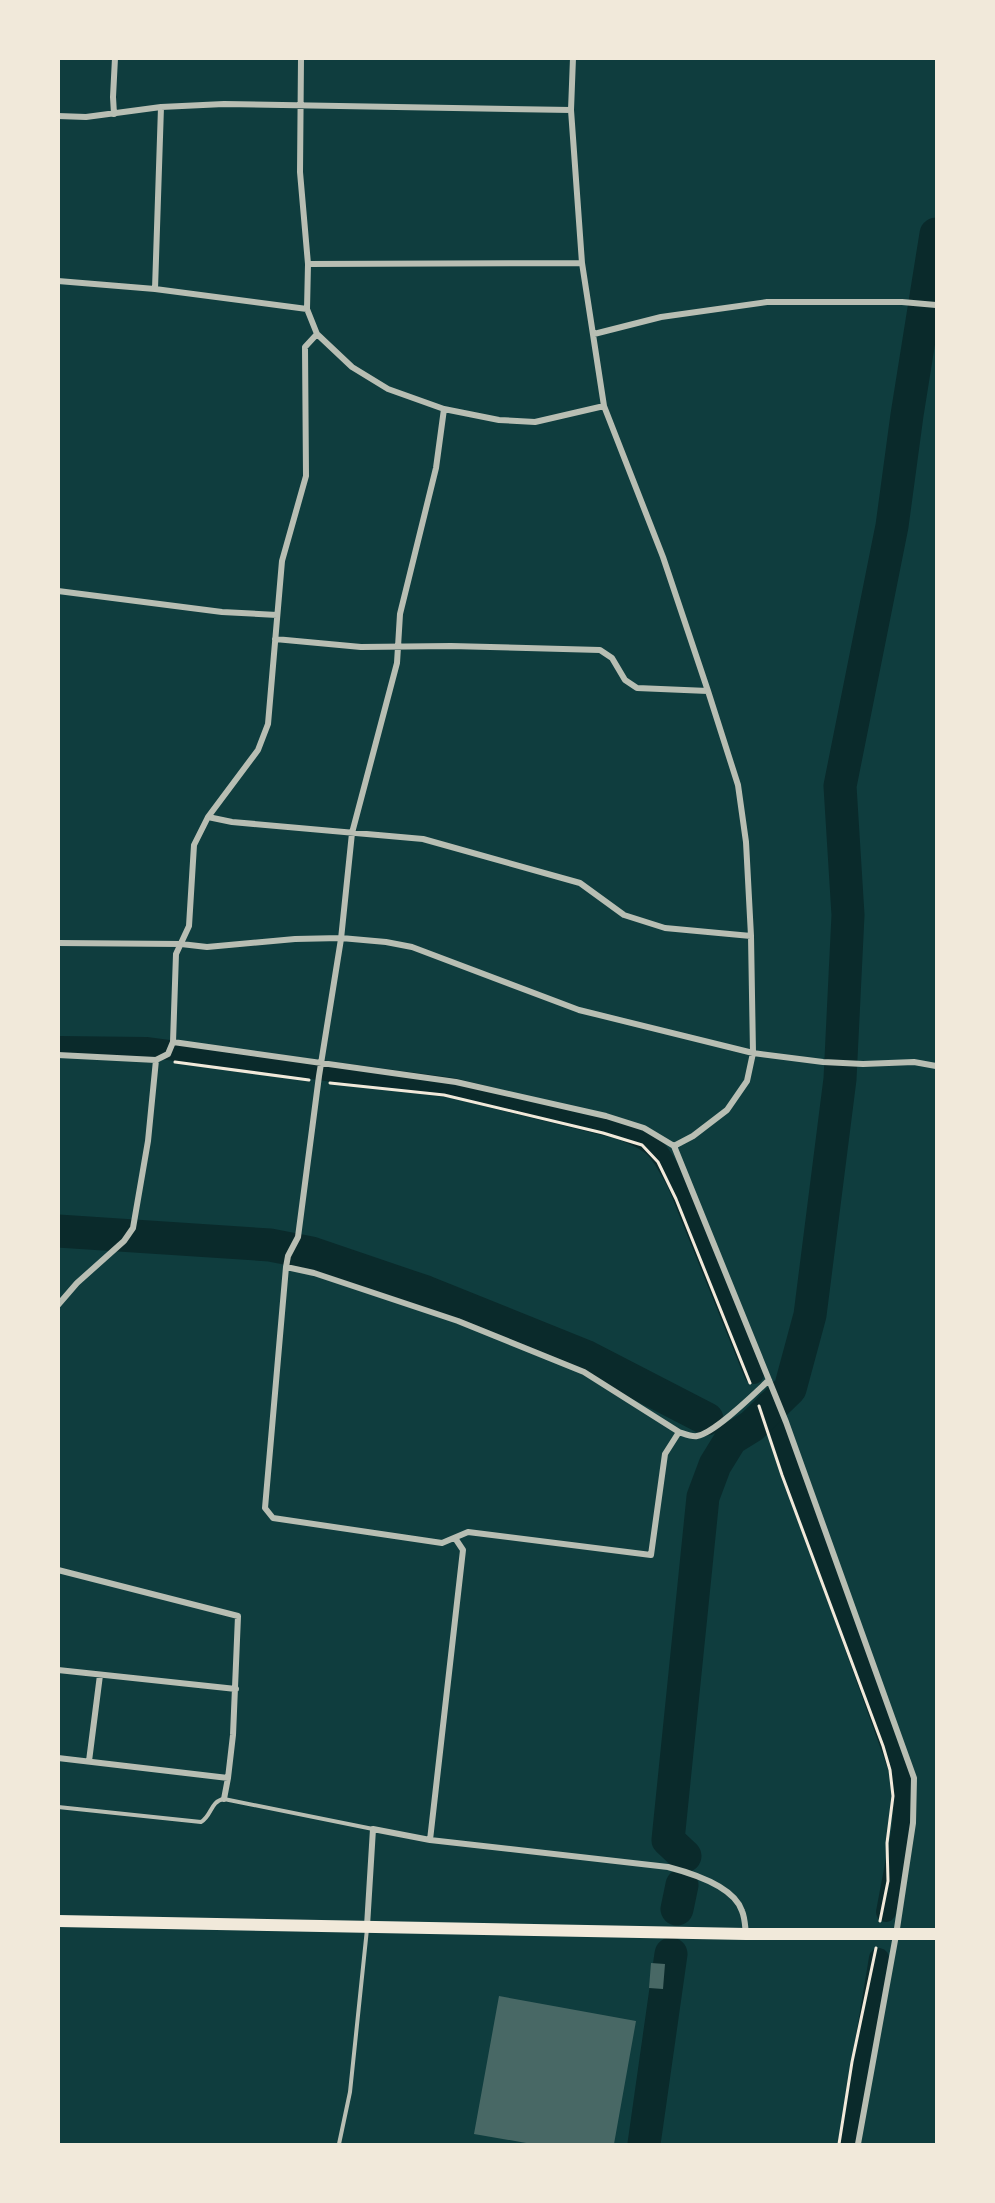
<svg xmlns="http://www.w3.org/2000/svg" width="995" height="2203" font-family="Manrope,sans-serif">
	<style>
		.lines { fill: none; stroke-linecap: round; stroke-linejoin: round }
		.canal { stroke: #0a2a2b; stroke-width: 20 }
		.river { stroke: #0a2a2b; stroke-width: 33 }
		.building { fill: #486865 }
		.path { stroke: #f1e9da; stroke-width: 3 }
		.service { stroke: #b8beb3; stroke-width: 4 }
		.minor { stroke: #b8beb3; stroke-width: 6 }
		.primary { stroke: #f1e9da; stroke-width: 12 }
	</style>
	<rect width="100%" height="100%" fill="#0f3d3e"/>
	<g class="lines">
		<path class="canal" d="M58 1046 146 1047 453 1088 619 1129C657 1143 658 1149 677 1183L754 1374
			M767 1402 899 1770 904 1797 902 1827 886 1912
			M848 2144 879 1958"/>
		<path class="river" d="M58 1231 270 1245 311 1253 426 1292 585 1356 707 1419
			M685 1856 668 1840 703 1497 715 1465 731 1439 752 1426 790 1389 810 1315 840 1079 848 915 840 786 892 526 907 415 936 234
			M677 1909 682 1885
			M644 2144 671 1954"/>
	</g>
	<path class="building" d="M651 1963 665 1964 663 1989 649 1988Z
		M499 1996 636 2021 614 2144H532L474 2134Z"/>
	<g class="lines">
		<path class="path" d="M175 1062 309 1080
			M330 1083 444 1095 603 1133 642 1145 658 1162 676 1199 750 1383
			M759 1406 782 1475 883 1746 890 1770 893 1796 887 1843 888 1881 880 1921
			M839 2144 852 2062 876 1948"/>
		<path class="service" d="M58 1807 201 1822C212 1816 210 1801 224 1799L373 1829
			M339 2144 350 2092 367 1929"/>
		<path class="minor" d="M301 58 300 172 308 264 307 309 317 334 352 367 388 389 444 409 499 420 535 422 604 406
			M573 58 571 110 582 263 604 406 663 557 708 691 738 785 746 842 751 936 753 1053 747 1081 727 1110 693 1136 674 1146
			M114 114 113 97 115 58
			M58 116 86 117 161 107 224 104 571 110
			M308 264 582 263
			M58 281 155 289 307 309
			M155 289 161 107
			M594 334 661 317 767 302H902L936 305
			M444 409 436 468 400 614 397 663 352 833 341 939 319 1076 298 1237 288 1256 286 1267 265 1508 273 1518 442 1543 468 1532 651 1555 665 1454 679 1432
			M58 591 222 612 277 615
			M275 639 361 647 451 646 600 650 612 658 625 680 637 688 708 691
			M208 817 258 750 268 724 282 561 306 476 305 347 317 334
			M58 943 181 944 207 947 295 939 341 938 386 942 412 947 579 1010 753 1053 823 1062 863 1064 914 1062 936 1066
			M173 1042 456 1082 606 1116 644 1128 674 1146 786 1422 914 1778 913 1823 896 1935 858 2144
			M58 1055 156 1060
			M286 1267 314 1273 458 1321 584 1372 679 1432C685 1434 692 1437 697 1436 715 1433 755 1393 769 1380
			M58 1305 77 1283 124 1241 133 1228 148 1141 156 1060 168 1054 173 1042 176 954 189 926 194 845 208 817 232 822 423 839 580 883 624 915 665 928 751 936
			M455 1538 463 1550 430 1840 668 1867C691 1873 734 1886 742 1911 745 1918 745 1926 746 1934
			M58 1570 238 1616 233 1735 228 1778 58 1758
			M58 1670 236 1689
			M89 1761 100 1675
			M224 1799 228 1778
			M367 1926 373 1829 430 1840"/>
		<path class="primary" d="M58 1921 746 1934H936"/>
	</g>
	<rect width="995" height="2203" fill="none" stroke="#f1e9da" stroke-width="120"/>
</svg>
